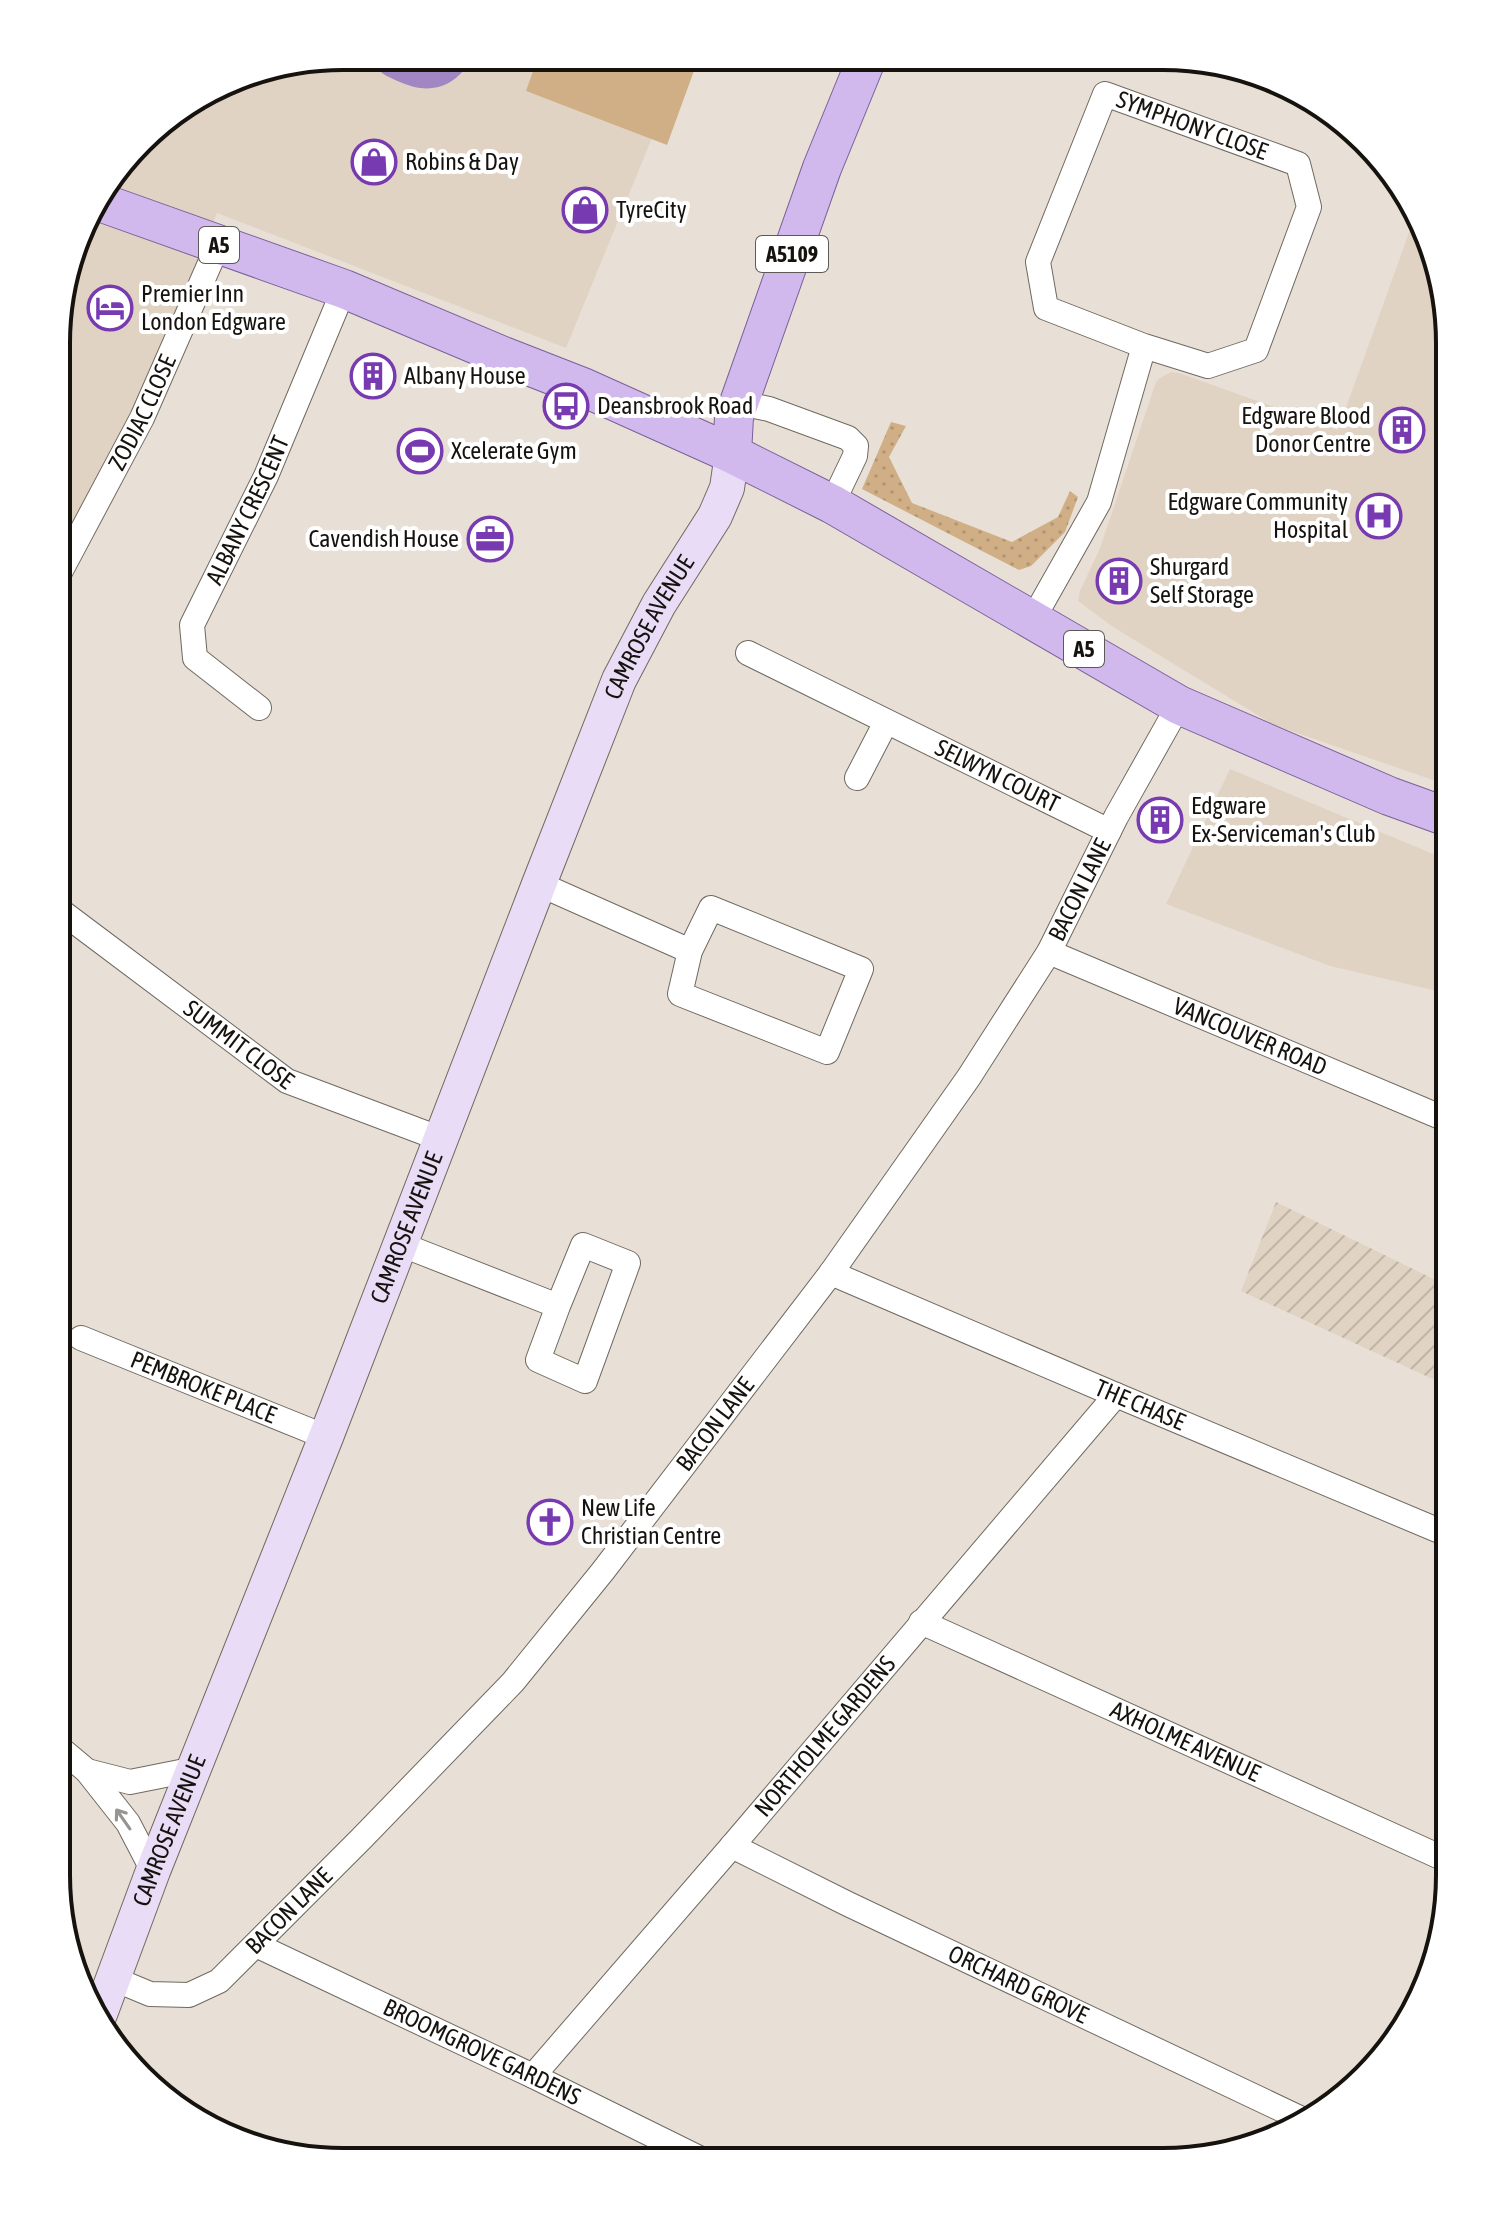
<svg xmlns="http://www.w3.org/2000/svg" width="1506" height="2218" font-family="'Asap Condensed',sans-serif">
	<style>
		.built { fill: #e1d3c3 }
		.industrial { fill: url(#industrial-furrows) }
		.grass { fill: url(#grass-dots) }
		.forest { fill: url(#forest-firs) }
		.park { fill: #d0af86 }
		.lines { fill: none; stroke-linecap: round; stroke-linejoin: round }
		.river { stroke: #a186c3; stroke-width: 44 }
		.street-casing { stroke: #706960; stroke-width: 26 }
		.secondary-casing { stroke: #706960; stroke-width: 36 }
		.primary-casing { stroke: #7b6098; stroke-width: 40 }
		.street { stroke: #fff; stroke-width: 24 }
		.secondary { stroke: #e8dcf6; stroke-width: 34 }
		.primary { stroke: #d1b9ee; stroke-width: 38 }
		.oneway { stroke: #969593 }
		.labels { text-anchor: middle; stroke-width: 8; stroke-linejoin: round; paint-order: stroke }
		.shield { fill: #fff; stroke: #5c5a57; stroke-width: 2 }
		.shield-label { font-size: 22px; font-weight: bold; fill: #16130f }
		.street-label { font-size: 24px; fill: #16130f; stroke: #fff }
		.poi-label { font-size: 24px; fill: #16130f; stroke: #fff; text-anchor: start }
		.rim { fill: none; stroke: #16130f; stroke-width: 4 }
	</style>
	<defs>
		<pattern id="industrial-furrows" width="10" height="10" patternUnits="userSpaceOnUse" patternTransform="scale(2)"><rect width="10" height="10" fill="#e1d3c3"/><path d="M-1 1l2-2M0 10L10 0M9 11l2-2" fill="none" stroke="#c0b4a6"/></pattern>
		<pattern id="grass-dots" width="8" height="8" patternUnits="userSpaceOnUse" patternTransform="scale(2)"><rect width="8" height="8" fill="#d0af86"/><path d="M2 2h.1M6 6h.1" fill="none" stroke="#b29672" stroke-width="1.8" stroke-linecap="round"/></pattern>
		<pattern id="forest-firs" width="22" height="20" patternUnits="userSpaceOnUse" patternTransform="scale(2)"><rect width="22" height="20" fill="#d0af86"/><path d="M5 1l3.5 6h-7zM16 11l3.5 6h-7z" fill="#b29672"/></pattern>
	</defs>
	<rect width="100%" height="100%" fill="#e8e0d6"/>
	<path class="built" d="M343 56H368L423 81 444 72 458 56 538 57 526 91 652 138 566 348 217 213 58 610 59 305 94 200 154 127 250 71Z
		M1415 216 1428 233 1450 343V786L1274 725 1113 627 1078 601 1080 591 1100 548 1156 382 1160 378 1171 372 1179 373 1338 430Z
		M1230 769 1450 861V994L1330 966 1166 904Z"/>
	<path class="industrial" d="M1276 1202 1450 1287V1387L1241 1291Z"/>
	<path class="grass" d="M891 422 906 426 889 457 912 503 1012 542 1058 517 1070 491 1078 497 1065 532 1031 566 1019 570 862 489Z"/>
	<path class="forest" d="M358 56H415L431 63 435 56H458L444 72 423 81Z"/>
	<path class="park" d="M538 57H699L667 145 526 91Z"/>
	<g class="lines">
		<path class="river" d="M396 56C414 65 432 74 447 56"/>
		<g class="street-casing">
			<g id="street">
				<path d="M740 403 769 409 848 438 856 446 855 456 832 504"/>
				<path id="s1" d="M58 576 142 418 218 245"/>
				<path id="s2" d="M1033 619 1099 502 1144 346 1046 308 1038 262 1105 94 1298 164 1309 207 1256 350 1208 366 1144 346"/>
				<path id="s3" d="M748 653 1109 831"/>
				<path id="s4" d="M259 708 195 658 192 625 266 476 344 289"/>
				<path d="M857 778 886 722"/>
				<path d="M539 884 690 951 680 994 827 1052 861 969 711 908 690 951"/>
				<path id="s5" d="M58 909 287 1081 441 1139"/>
				<path id="s6" d="M1049 952 1450 1121"/>
				<path d="M400 1244 558 1306 538 1360 585 1381 628 1263 583 1245 558 1306"/>
				<path id="s7" d="M831 1273 1116 1395 1449 1535"/>
				<path id="s8" d="M81 1338 326 1437"/>
				<path id="s9" d="M921 1622 1449 1861"/>
				<path d="M56 1745 87 1771 128 1823 153 1871"/>
				<path d="M87 1771 130 1782 195 1769"/>
				<path id="s10" d="M732 1846 848 1904 1306 2121"/>
				<path id="s11" d="M256 1945 533 2076 705 2161"/>
				<path id="s12" d="M114 1979 150 1994 189 1995 219 1981 362 1838 513 1682 603 1571 831 1273 969 1077 1049 952 1116 817 1179 705"/>
				<path id="s13" d="M533 2076 732 1846 1116 1395"/>
			</g>
		</g>
		<g class="secondary-casing">
			<g id="secondary">
				<path id="s14" d="M100 2014 153 1871 326 1437 539 884 619 680 659 604 715 516 727 488 732 454"/>
			</g>
		</g>
		<g class="primary-casing">
			<path id="primary" d="M94 200 344 289 503 356 585 388 732 454 832 504 1179 705 1389 796 1450 818
				M732 454 734 417 822 168 867 58"/>
		</g>
		<use href="#street" class="street"/>
		<use href="#secondary" class="secondary"/>
		<use href="#primary" class="primary"/>
	</g>
	<defs><path id="oneway-shaft" d="M-6 0H5M1.5-3L5.5 0L1.5 3" fill="none" stroke-width="1.6" stroke-linecap="round" stroke-linejoin="round" transform="scale(2)"/></defs>
	<use class="oneway" href="#oneway-shaft" transform="translate(123 1819) rotate(-125)"/>
	<defs>
		<g id="shop-ring" transform="scale(2.3)"><circle r="9.5" fill="#fff" stroke="#773ab0" stroke-width="1.5"/><path d="M-5-2.5h2.3a2.7 3.5 0 0 1 5.4 0H5L5.5 6h-11ZM-1.5-2.5h3a1.5 2.3 0 0 0-3 0Z" fill="#773ab0"/></g>
		<g id="hotel-ring" transform="scale(2.3)"><circle r="9.5" fill="#fff" stroke="#773ab0" stroke-width="1.5"/><path d="M-6-4.5h1.5V1H6V5H4.5V3h-9V5H-6ZM-4 0a1.8 1.8 0 1 1 3.6 0ZM.5 0V-2.5h3Q6-2.5 6 0Z" fill="#773ab0"/></g>
		<g id="building-ring" transform="scale(2.3)"><circle r="9.5" fill="#fff" stroke="#773ab0" stroke-width="1.5"/><path d="M-4-6H4V6H1V3H-1V6H-4ZM-2.5-4.3h1.7v1.8h-1.7ZM.8-4.3h1.7v1.8H.8ZM-2.5-1h1.7V.8h-1.7ZM.8-1h1.7V.8H.8Z" fill="#773ab0"/></g>
		<g id="bus-ring" transform="scale(2.3)"><circle r="9.5" fill="#fff" stroke="#773ab0" stroke-width="1.5"/><path d="M-5-6H5V4H4V6H2V4H-2V6H-4V4H-5ZM-3.5-4V0h7V-4ZM-3.5 1.2v1.5H-2V1.2ZM2 1.2v1.5H3.5V1.2Z" fill="#773ab0"/></g>
		<g id="stadium-ring" transform="scale(2.3)"><circle r="9.5" fill="#fff" stroke="#773ab0" stroke-width="1.5"/><path d="M0-5a6.5 5 0 1 0 0 10a6.5 5 0 1 0 0-10ZM-3.5-1.8h7v3.6h-7Z" fill="#773ab0"/></g>
		<g id="hospital-ring" transform="scale(2.3)"><circle r="9.5" fill="#fff" stroke="#773ab0" stroke-width="1.5"/><path d="M-5-5h3v3.5h4V-5h3V5h-3V1.5h-4V5h-3Z" fill="#773ab0"/></g>
		<g id="office-ring" transform="scale(2.3)"><circle r="9.5" fill="#fff" stroke="#773ab0" stroke-width="1.5"/><path d="M-6-3h4V-5.5h4V-3h4V5H-6ZM-1-4.5V-3h2v-1.5ZM-6 0V1H6V0Z" fill="#773ab0"/></g>
		<g id="church-ring" transform="scale(2.3)"><circle r="9.5" fill="#fff" stroke="#773ab0" stroke-width="1.5"/><path d="M-1.2-6h2.4v3.5h3.3v2.4h-3.3V6h-2.4V-.1h-3.3v-2.4h3.3Z" fill="#773ab0"/></g>
	</defs>
	<g fill-rule="evenodd">
		<use href="#shop-ring" x="374" y="162"/>
		<use href="#shop-ring" x="585" y="210"/>
		<use href="#hotel-ring" x="110" y="308"/>
		<use href="#building-ring" x="373" y="376"/>
		<use href="#bus-ring" x="566" y="406"/>
		<use href="#building-ring" x="1402" y="430"/>
		<use href="#stadium-ring" x="420" y="451"/>
		<use href="#hospital-ring" x="1379" y="516"/>
		<use href="#office-ring" x="490" y="539"/>
		<use href="#building-ring" x="1119" y="581"/>
		<use href="#building-ring" x="1160" y="820"/>
		<use href="#church-ring" x="550" y="1522"/>
	</g>
	<g class="labels">
		<g class="shield">
			<rect x="199" y="227" width="40" height="36" rx="6"/>
			<rect x="756" y="236" width="72" height="36" rx="6"/>
			<rect x="1064" y="631" width="40" height="36" rx="6"/>
		</g>
		<g class="shield-label">
			<text x="219" y="253">A5</text>
			<text x="792" y="262">A5109</text>
			<text x="1084" y="657">A5</text>
		</g>
		<g class="street-label">
			<text dy="8" stroke="none"><textPath href="#s2" startOffset="722">SYMPHONY CLOSE</textPath></text>
			<text dy="8" stroke="none"><textPath href="#s1" startOffset="184">ZODIAC CLOSE</textPath></text>
			<text dy="8" stroke="none"><textPath href="#s4" startOffset="242">ALBANY CRESCENT</textPath></text>
			<text dy="8" stroke="none"><textPath href="#s14" startOffset="1492">CAMROSE AVENUE</textPath></text>
			<text dy="8" stroke="none"><textPath href="#s3" startOffset="278">SELWYN COURT</textPath></text>
			<text dy="8" stroke="none"><textPath href="#s12" startOffset="1506">BACON LANE</textPath></text>
			<text dy="8" stroke="none"><textPath href="#s6" startOffset="218">VANCOUVER ROAD</textPath></text>
			<text dy="8" stroke="none"><textPath href="#s5" startOffset="226">SUMMIT CLOSE</textPath></text>
			<text dy="8" stroke="none"><textPath href="#s14" startOffset="844">CAMROSE AVENUE</textPath></text>
			<text dy="8" stroke="none"><textPath href="#s8" startOffset="132">PEMBROKE PLACE</textPath></text>
			<text dy="8" stroke="none"><textPath href="#s7" startOffset="336">THE CHASE</textPath></text>
			<text dy="8" stroke="none"><textPath href="#s12" startOffset="858">BACON LANE</textPath></text>
			<text dy="8" stroke="none"><textPath href="#s13" startOffset="448">NORTHOLME GARDENS</textPath></text>
			<text dy="8" stroke="none"><textPath href="#s9" startOffset="290">AXHOLME AVENUE</textPath></text>
			<text dy="8" stroke="none"><textPath href="#s14" startOffset="196">CAMROSE AVENUE</textPath></text>
			<text dy="8" stroke="none"><textPath href="#s12" startOffset="210">BACON LANE</textPath></text>
			<text dy="8" stroke="none"><textPath href="#s10" startOffset="318">ORCHARD GROVE</textPath></text>
			<text dy="8" stroke="none"><textPath href="#s11" startOffset="250">BROOMGROVE GARDENS</textPath></text>
		</g>
		<g class="poi-label">
			<text x="405" y="170">Robins &amp; Day</text>
			<text x="616" y="218">TyreCity</text>
			<text x="141" y="302">Premier Inn<tspan x="141" dy="28">London Edgware</tspan></text>
			<text x="404" y="384">Albany House</text>
			<text x="597" y="414">Deansbrook Road</text>
			<text x="1371" y="424" text-anchor="end">Edgware Blood<tspan x="1371" dy="28">Donor Centre</tspan></text>
			<text x="451" y="459">Xcelerate Gym</text>
			<text x="1348" y="510" text-anchor="end">Edgware Community<tspan x="1348" dy="28">Hospital</tspan></text>
			<text x="459" y="547" text-anchor="end">Cavendish House</text>
			<text x="1150" y="575">Shurgard<tspan x="1150" dy="28">Self Storage</tspan></text>
			<text x="1191" y="814">Edgware<tspan x="1191" dy="28">Ex-Serviceman's Club</tspan></text>
			<text x="581" y="1516">New Life<tspan x="581" dy="28">Christian Centre</tspan></text>
		</g>
	</g>
	<path d="M0 0H1506V2218H0ZM343 70H1163A273 273 0 0 1 1436 343V1875A273 273 0 0 1 1163 2148H343A273 273 0 0 1 70 1875V343A273 273 0 0 1 343 70Z" fill="#fff" fill-rule="evenodd"/>
	<path class="rim" d="M343 70H1163A273 273 0 0 1 1436 343V1875A273 273 0 0 1 1163 2148H343A273 273 0 0 1 70 1875V343A273 273 0 0 1 343 70Z"/>
</svg>
